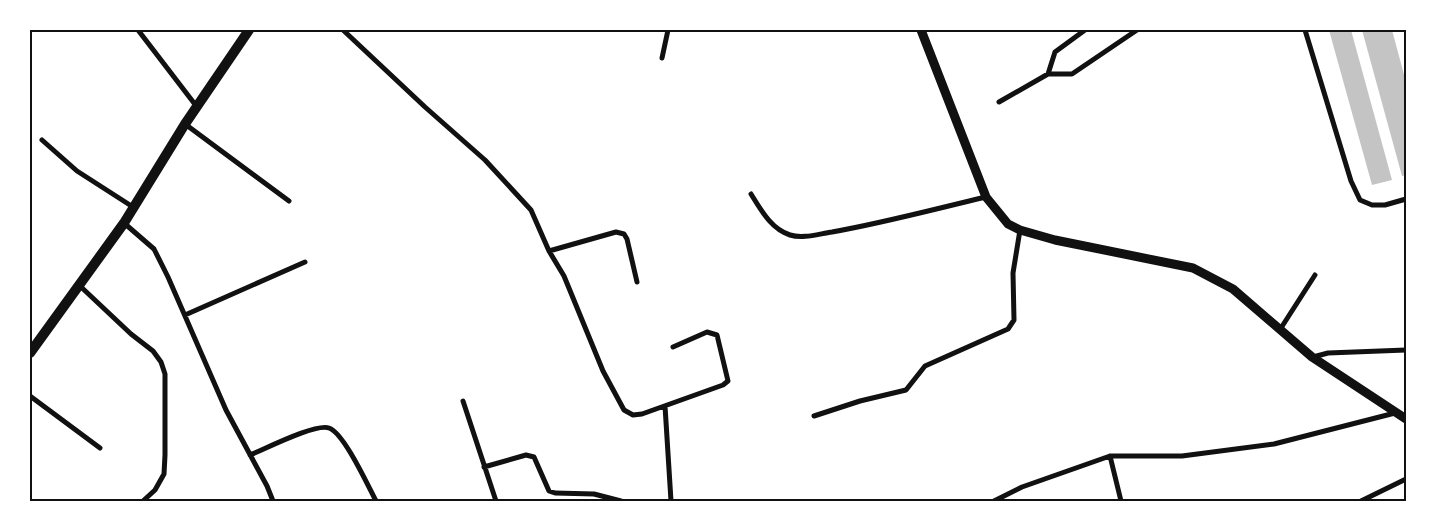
<svg xmlns="http://www.w3.org/2000/svg" width="1436" height="531" font-family="Karla,sans-serif">
	<style>
		.building { fill: #c4c4c4 }
		.lines { fill: none; stroke-linecap: round; stroke-linejoin: round }
		.minor { stroke: #111; stroke-width: 5 }
		.tertiary { stroke: #111; stroke-width: 9 }
		.secondary { stroke: #111; stroke-width: 10 }
		.neatline { fill: none; stroke: #111; stroke-width: 2 }
	</style>
	<rect width="100%" height="100%" fill="#fff"/>
	<path class="building" d="M1329 30H1351L1392 180 1372 185Z
		M1362 30H1392L1406 82V175L1402 176Z"/>
	<g class="lines">
		<path class="minor" d="M138 30 197 107
			M343 30 425 107 485 160 531 210 549 251 564 276 603 371 624 410 633 415 642 414 723 385 728 381 717 335 707 332 673 347
			M1305 30 1351 181 1360 200 1372 205H1385L1406 199
			M662 58 668 30
			M1048 74 1055 52 1085 30
			M999 102 1048 74H1072L1137 30
			M185 124 289 201
			M42 140 77 171 133 207
			M751 194C761 210 771 229 790 235 803 239 818 234 832 232 883 223 935 209 986 197
			M124 223 154 249 168 277 226 410 267 486 273 501
			M549 251 616 232 624 234 627 239 637 282
			M80 286 131 334 153 351 161 362 165 374V455L164 474 155 490 143 501
			M185 315 305 262
			M1281 328 1315 275
			M1313 357 1328 353 1406 350
			M30 396 100 448
			M463 401 496 501
			M665 406 671 501
			M814 416 860 401 906 390 925 366 1008 329 1014 320 1013 273 1020 230
			M250 455C265 449 316 423 329 428 344 433 368 486 376 501
			M1110 456 1121 501
			M484 467 526 455 534 457 549 491 555 493 594 494 621 501
			M994 501 1022 487 1110 456H1182L1274 444 1395 413
			M1361 501 1406 479"/>
		<path class="tertiary" d="M921 30 986 197 1008 224 1020 230 1055 240 1193 268 1233 289 1312 357 1406 419"/>
		<path class="secondary" d="M30 353 124 223 185 124 249 30"/>
	</g>
	<rect width="1436" height="531" fill="none" stroke="#ffffff" stroke-width="62"/>
	<rect x="31" y="31" width="1374" height="469" class="neatline"/>
</svg>
